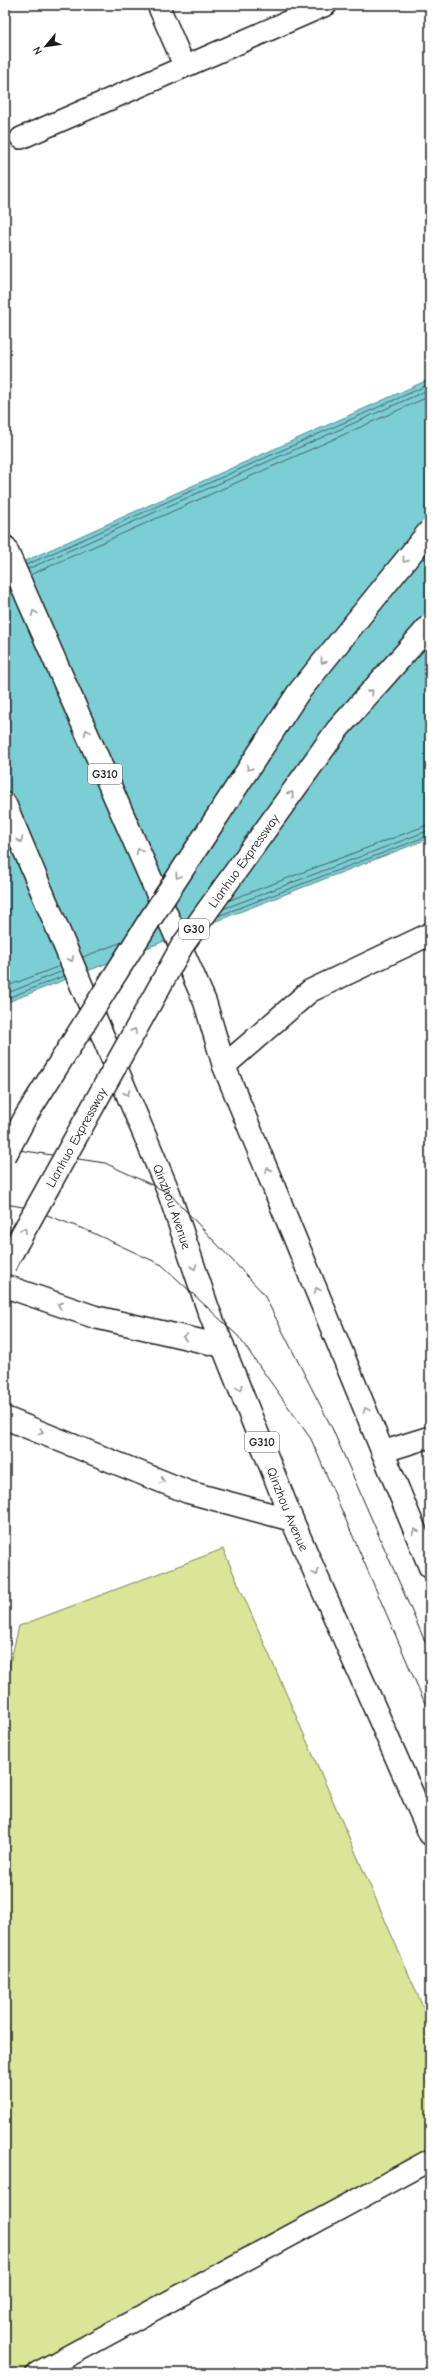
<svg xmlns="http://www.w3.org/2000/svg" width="435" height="2378" font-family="'Comic Neue',sans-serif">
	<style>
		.green { fill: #dae598; stroke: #7b805a }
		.water { fill: #7cced5; stroke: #56878b }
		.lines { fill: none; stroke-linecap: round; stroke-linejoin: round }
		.shore { stroke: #426366; stroke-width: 1 }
		.lane-casing { stroke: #1c1c1c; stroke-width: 24 }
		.street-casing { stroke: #1c1c1c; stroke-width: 25 }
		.secondary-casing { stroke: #1c1c1c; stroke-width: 25 }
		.highway-casing { stroke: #1c1c1c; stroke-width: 25 }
		.lane { stroke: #fff; stroke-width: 21 }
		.street { stroke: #fff; stroke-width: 22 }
		.secondary { stroke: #fff; stroke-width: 22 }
		.highway { stroke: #fff; stroke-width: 22 }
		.tram { stroke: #1c1c1c; stroke-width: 1 }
		.highway-bridge-casing { stroke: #1c1c1c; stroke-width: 25; stroke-linecap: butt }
		.highway-bridge { stroke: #fff; stroke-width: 22 }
		.oneway { stroke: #999 }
		.labels { text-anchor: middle; stroke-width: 3; stroke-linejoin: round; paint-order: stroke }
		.shield { fill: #fff; stroke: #606060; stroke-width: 1 }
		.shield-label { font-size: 12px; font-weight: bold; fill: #1c1c1c }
		.street-label { font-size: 13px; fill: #1c1c1c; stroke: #fff }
	</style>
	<rect width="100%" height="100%" fill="#fff"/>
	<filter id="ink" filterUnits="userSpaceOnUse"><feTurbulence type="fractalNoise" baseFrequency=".025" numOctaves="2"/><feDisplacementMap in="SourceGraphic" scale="8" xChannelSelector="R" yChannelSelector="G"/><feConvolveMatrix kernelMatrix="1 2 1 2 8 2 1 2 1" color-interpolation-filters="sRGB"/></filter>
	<g filter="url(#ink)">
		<path class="green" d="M223 1549 430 2023V2173L55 2373H5V1684L19 1626Z"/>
		<path class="water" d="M430 379V838L5 1003V570Z"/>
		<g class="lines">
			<path class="shore" d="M26 565 430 384
				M28 569 430 389
				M30 575 430 396
				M230 900 430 824
				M223 909 430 830
				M218 916 430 835
				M83 957 122 942
				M5 987 60 966
				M5 994 63 971
				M5 999 64 976"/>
			<g class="lane-casing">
				<path id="lane" d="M158 5 184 65
					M21 138 326 5
					M382 1452 430 1437
					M37 2373 430 2160"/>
			</g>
			<g class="street-casing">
				<path id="street" d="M224 1066 310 991 430 934"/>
			</g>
			<g class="secondary-casing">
				<path id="secondary" d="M5 1286 95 1317 223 1346
					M5 1418 188 1492 292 1520"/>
			</g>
			<g class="highway-casing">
				<g id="highway">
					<path d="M5 547 205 1002 224 1066 430 1567"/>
					<path id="s1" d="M5 804 169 1193 208 1309 292 1520 430 1834"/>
				</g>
			</g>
			<use href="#lane" class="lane"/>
			<use href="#street" class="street"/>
			<use href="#secondary" class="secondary"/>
			<use href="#highway" class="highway"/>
			<path class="tram" d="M5 1148 105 1163 169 1193 263 1293 332 1428 430 1653
				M5 1204 29 1208 91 1232 162 1265 238 1336 311 1439 430 1715"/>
			<g class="highway-bridge-casing">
				<g id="highway-bridge">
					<path d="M5 1156 26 1116 149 921 298 693 430 530"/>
					<path id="s2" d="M5 1265 182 946 337 730 430 625"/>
				</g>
			</g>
			<use href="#highway-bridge" class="highway-bridge"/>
		</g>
		<defs><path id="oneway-chevron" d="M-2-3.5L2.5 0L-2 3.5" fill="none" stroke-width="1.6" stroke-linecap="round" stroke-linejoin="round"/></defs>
		<g class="oneway">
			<use href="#oneway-chevron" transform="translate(405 560) rotate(129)"/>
			<use href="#oneway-chevron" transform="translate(34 613) rotate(-114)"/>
			<use href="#oneway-chevron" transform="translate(323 661) rotate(129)"/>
			<use href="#oneway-chevron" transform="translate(371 692) rotate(-48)"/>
			<use href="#oneway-chevron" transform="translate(87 732) rotate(-114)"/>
			<use href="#oneway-chevron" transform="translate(249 768) rotate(123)"/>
			<use href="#oneway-chevron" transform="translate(291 794) rotate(-54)"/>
			<use href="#oneway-chevron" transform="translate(20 840) rotate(67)"/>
			<use href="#oneway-chevron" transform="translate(139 851) rotate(-114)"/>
			<use href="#oneway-chevron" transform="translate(178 876) rotate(123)"/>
			<use href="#oneway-chevron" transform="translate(71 959) rotate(67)"/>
			<use href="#oneway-chevron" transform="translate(134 1031) rotate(-61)"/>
			<use href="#oneway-chevron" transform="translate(127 1093) rotate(67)"/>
			<use href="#oneway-chevron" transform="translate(268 1170) rotate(-113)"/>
			<use href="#oneway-chevron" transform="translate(24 1230) rotate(-61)"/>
			<use href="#oneway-chevron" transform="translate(194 1267) rotate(71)"/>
			<use href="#oneway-chevron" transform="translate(317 1290) rotate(-113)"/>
			<use href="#oneway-chevron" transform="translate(60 1305) rotate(-161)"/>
			<use href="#oneway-chevron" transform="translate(185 1337) rotate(-168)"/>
			<use href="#oneway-chevron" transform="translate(240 1388) rotate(68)"/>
			<use href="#oneway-chevron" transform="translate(366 1410) rotate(-111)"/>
			<use href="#oneway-chevron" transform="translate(41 1432) rotate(22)"/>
			<use href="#oneway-chevron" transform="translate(162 1481) rotate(22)"/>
			<use href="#oneway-chevron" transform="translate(415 1531) rotate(-113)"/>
			<use href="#oneway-chevron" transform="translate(316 1573) rotate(66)"/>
		</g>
	</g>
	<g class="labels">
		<g class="shield">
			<rect x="88" y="764" width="34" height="20" rx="3"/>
			<rect x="179" y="919" width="30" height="20" rx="3"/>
			<rect x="245" y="1432" width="34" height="20" rx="3"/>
		</g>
		<g class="shield-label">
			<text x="105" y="778">G310</text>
			<text x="194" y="933">G30</text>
			<text x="262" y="1446">G310</text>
		</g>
		<g class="street-label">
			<text dy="5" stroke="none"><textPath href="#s2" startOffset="470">Lianhuo Expressway</textPath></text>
			<text dy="5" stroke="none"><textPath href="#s2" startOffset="146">Lianhuo Expressway</textPath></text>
			<text dy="5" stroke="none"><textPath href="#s1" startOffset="436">Qinzhou Avenue</textPath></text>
			<text dy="5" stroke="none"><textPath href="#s1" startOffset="760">Qinzhou Avenue</textPath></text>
		</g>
	</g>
	<rect width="435" height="2378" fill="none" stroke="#fff" stroke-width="20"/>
	<rect x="10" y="10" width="415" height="2358" fill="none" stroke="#1c1c1c" stroke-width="1.5" filter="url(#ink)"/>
	<g transform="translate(46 46) rotate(241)" stroke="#ffffff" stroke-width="3" paint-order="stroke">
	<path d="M0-3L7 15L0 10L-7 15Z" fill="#1c1c1c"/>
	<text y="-6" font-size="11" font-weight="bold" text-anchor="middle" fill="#1c1c1c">N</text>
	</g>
</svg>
